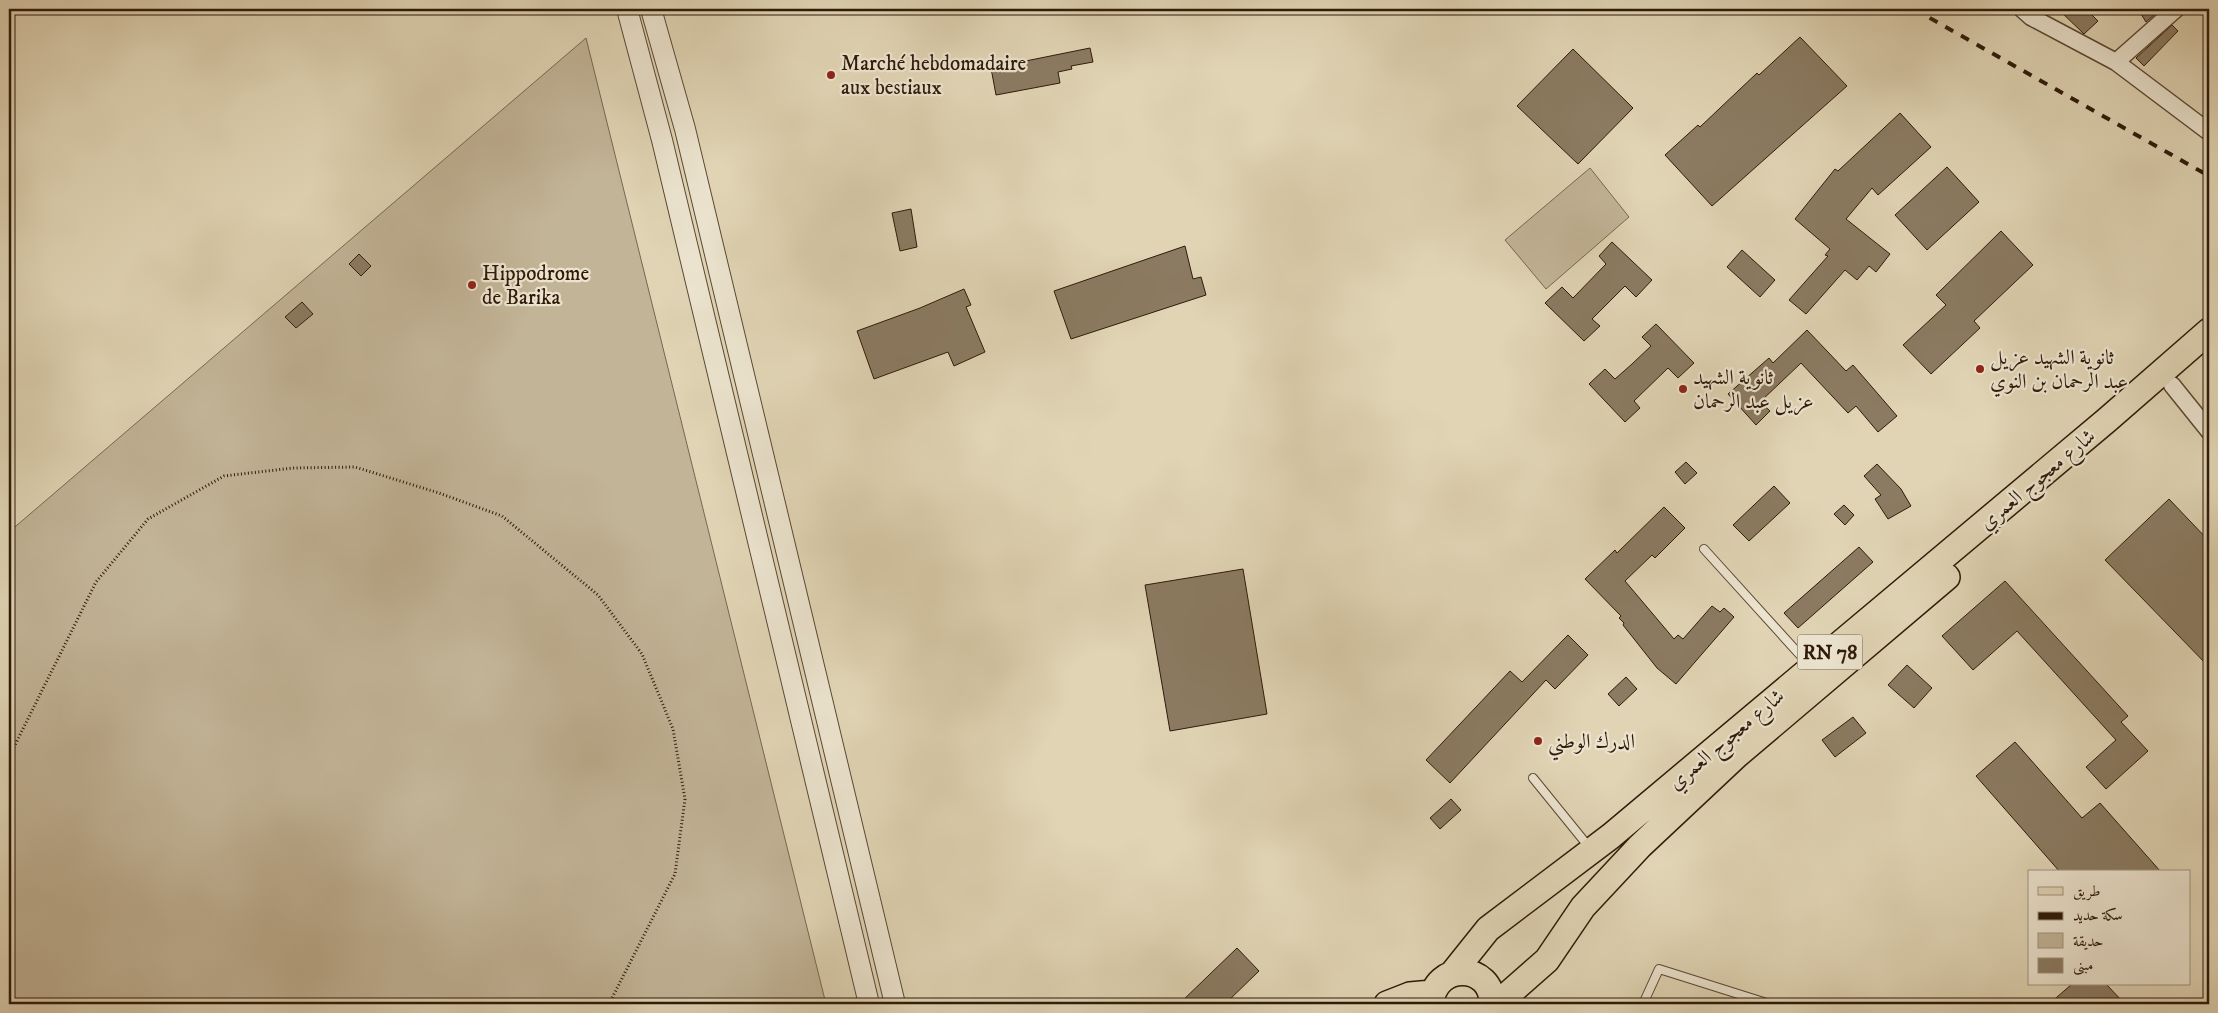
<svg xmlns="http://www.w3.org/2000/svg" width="2218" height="1013" font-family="'IM FELL DW Pica',Amiri,serif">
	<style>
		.green { fill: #c2b497; stroke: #786750 }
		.building { fill: #8b7b62; stroke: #2f1a0a }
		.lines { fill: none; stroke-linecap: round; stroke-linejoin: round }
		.service-casing { stroke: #5b4834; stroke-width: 10 }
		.minor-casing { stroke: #5b4834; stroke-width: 19 }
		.tertiary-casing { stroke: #5b4834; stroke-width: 22 }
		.primary-casing { stroke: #2f1a0a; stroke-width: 28 }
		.path { stroke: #2f1a0a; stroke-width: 3; stroke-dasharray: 1 2.5; stroke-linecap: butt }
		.service { stroke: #ebe3ce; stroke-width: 8 }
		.minor { stroke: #ebe3ce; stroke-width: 16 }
		.tertiary { stroke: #ebe3ce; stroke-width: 20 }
		.primary { stroke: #e0d4b4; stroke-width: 25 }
		.rail { stroke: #2f1a0a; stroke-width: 4; stroke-dasharray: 9 9; stroke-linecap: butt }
		.poi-dot { fill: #8f2418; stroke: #ebe3ce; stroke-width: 2 }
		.labels { text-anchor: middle; stroke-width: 4.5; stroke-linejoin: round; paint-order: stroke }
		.shield { fill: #ebe3ce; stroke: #675645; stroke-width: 1 }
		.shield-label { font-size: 20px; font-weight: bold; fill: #2f1a0a }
		.poi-label { font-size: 21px; fill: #2f1a0a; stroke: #ebe3ce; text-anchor: start }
		.street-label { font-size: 21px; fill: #2f1a0a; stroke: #ebe3ce }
	</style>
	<rect width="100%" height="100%" fill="#e0d4b4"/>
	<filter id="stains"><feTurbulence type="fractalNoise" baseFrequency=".004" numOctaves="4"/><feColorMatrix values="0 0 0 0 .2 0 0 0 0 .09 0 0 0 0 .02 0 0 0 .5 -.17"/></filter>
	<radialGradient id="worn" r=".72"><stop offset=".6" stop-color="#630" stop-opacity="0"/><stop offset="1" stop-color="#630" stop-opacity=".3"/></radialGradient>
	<path class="green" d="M586 38 826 1004H9V532Z
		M1590 168 1629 217 1546 289 1505 240Z"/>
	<path class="building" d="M2058 9H2086L2098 21 2084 34Z
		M2138 9H2152L2155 14 2146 22Z
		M2172 25 2178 31 2144 66 2136 58Z
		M1800 37 1847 86 1712 206 1665 155 1698 125 1700 127 1757 73 1759 75Z
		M1090 48 1093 62 1071 66 1072 69 1058 72 1060 83 996 95 991 68Z
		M1573 49 1633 108 1578 164 1517 106Z
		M1900 113 1931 147 1878 195 1872 188 1846 219 1890 254 1876 272 1869 266 1857 280 1845 270 1806 314 1789 300 1828 256 1825 255 1830 249 1795 219 1835 169 1838 171Z
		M1947 167 1979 202 1927 250 1895 215Z
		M911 209 917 247 900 251 892 213Z
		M2001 231 2033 265 1974 321 1980 328 1931 374 1903 345 1946 305 1936 295Z
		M1612 242 1652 280 1636 297 1625 286 1592 319 1600 326 1584 341 1545 303 1562 287 1573 298 1606 264 1599 256Z
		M1185 246 1193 279 1201 277 1206 295 1071 339 1054 291Z
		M1742 250 1775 280 1760 297 1727 267Z
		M359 254 371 266 361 276 349 264Z
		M964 289 971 305 966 307 985 352 954 366 948 352 874 379 857 331 920 308Z
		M302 302 313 314 296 328 285 317Z
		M1656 324 1694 363 1678 378 1668 368 1634 401 1640 408 1625 422 1589 384 1605 369 1615 379 1632 364 1651 346 1642 337Z
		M1807 330 1846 371 1853 365 1897 416 1878 432 1856 406 1848 413 1801 363 1760 402 1770 411 1756 425 1728 394 1769 358 1773 363Z
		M1686 462 1697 473 1685 484 1675 472Z
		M1877 464 1901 489 1911 506 1888 519 1875 499 1881 495 1864 476Z
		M1774 486 1790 503 1749 541 1733 525Z
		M2169 499 2209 541V667L2105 560Z
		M1844 505 1854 515 1845 525 1834 514Z
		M1664 507 1685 528 1655 558 1652 555 1625 581 1674 639 1678 635 1683 639 1712 606 1720 612 1724 608 1734 617 1676 684 1657 668 1623 625 1624 623 1619 618 1621 616 1585 579 1615 550 1617 553Z
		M1859 547 1873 562 1798 628 1784 613Z
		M1243 569 1267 714 1170 731 1145 585Z
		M2005 581 2128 716 2121 722 2148 751 2106 789 2086 767 2116 740 2017 631 1973 670 1942 636Z
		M1568 635 1588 655 1555 689 1546 680 1450 783 1426 760 1510 671 1522 682Z
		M1907 665 1932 688 1914 708 1888 685Z
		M1626 677 1637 689 1619 706 1608 694Z
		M1853 717 1866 733 1835 757 1822 740Z
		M2015 742 2082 818 2100 803 2161 872H2060L1976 776Z
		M1451 799 1461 810 1440 829 1430 818Z
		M1237 948 1259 971 1225 1004H1179Z
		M2072 984H2106L2125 1004H2049Z"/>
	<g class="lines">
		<g class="service-casing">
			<path id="service" d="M1704 549 1810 666
				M1533 778 1589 847
				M1643 1004 1659 969 1770 1004"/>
		</g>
		<g class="minor-casing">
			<path id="minor" d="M2022 9 2031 17 2116 62 2209 132
				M2116 62 2176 9
				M2172 385 2209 431"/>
		</g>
		<g class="tertiary-casing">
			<path id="tertiary" d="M627 9 662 140 869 1004
				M651 9 685 129 895 1004"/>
		</g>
		<g class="primary-casing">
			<path id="primary" d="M1452 974 1488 929 1611 836 2107 420 2209 331
				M1387 1004 1410 995 1432 993
				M1431 1004C1434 961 1493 963 1492 1004
				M1497 1004 1547 960 1583 907 1640 846 1737 755 1947 577"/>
		</g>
		<path class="path" d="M9 757 96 582 148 519 224 476 293 468 355 467 439 493 502 516 598 595 642 654 673 729 685 799 675 874 609 1004"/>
		<use href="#service" class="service"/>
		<use href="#minor" class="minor"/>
		<use href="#tertiary" class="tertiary"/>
		<use href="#primary" class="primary"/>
		<path class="rail" d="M1914 9 2209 176"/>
	</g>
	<g class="poi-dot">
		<circle cx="831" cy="75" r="5"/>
		<circle cx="472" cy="285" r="5"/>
		<circle cx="1980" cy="369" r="5"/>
		<circle cx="1683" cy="389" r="5"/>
		<circle cx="1538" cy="741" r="5"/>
	</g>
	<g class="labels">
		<rect class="shield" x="1797.5" y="634.5" width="65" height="35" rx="4"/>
		<g class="shield-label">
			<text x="1830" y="659">RN 78</text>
		</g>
		<g class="poi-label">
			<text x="841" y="70">Marché hebdomadaire<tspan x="841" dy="24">aux bestiaux</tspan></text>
			<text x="482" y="280">Hippodrome<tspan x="482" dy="24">de Barika</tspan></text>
			<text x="1990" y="364">ثانوية الشهيد عزيل<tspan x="1990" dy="24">عبد الرحمان بن النوي</tspan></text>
			<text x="1693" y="384">ثانوية الشهيد<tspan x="1693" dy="24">عزيل عبد الرحمان</tspan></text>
			<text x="1548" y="748">الدرك الوطني</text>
		</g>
		<g class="street-label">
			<text transform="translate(2037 479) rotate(-40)" y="7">شارع معجوج العمري</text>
			<text transform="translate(1726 739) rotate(-40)" y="7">شارع معجوج العمري</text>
		</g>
	</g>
	<rect width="2218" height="1013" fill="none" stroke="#e0d4b4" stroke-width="30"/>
	<rect x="10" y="10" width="2198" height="993" fill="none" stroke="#2f1a0a" stroke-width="2.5"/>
	<rect x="15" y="15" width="2188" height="983" fill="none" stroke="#2f1a0a"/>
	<rect x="2028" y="870" width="162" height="115" fill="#ebe3ce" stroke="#a09380"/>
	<rect x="2038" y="887" width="25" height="8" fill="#e0d4b4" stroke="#a09380"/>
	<text x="2073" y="896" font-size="15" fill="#2f1a0a">طريق</text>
	<rect x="2038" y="912" width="25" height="8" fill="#2f1a0a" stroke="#a09380"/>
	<text x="2073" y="920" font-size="15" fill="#2f1a0a">سكة حديد</text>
	<rect x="2038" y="933" width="25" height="15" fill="#c2b497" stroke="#a09380"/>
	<text x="2073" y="946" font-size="15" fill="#2f1a0a">حديقة</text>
	<rect x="2038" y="958" width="25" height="15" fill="#8b7b62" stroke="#a09380"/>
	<text x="2073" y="970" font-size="15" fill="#2f1a0a">مبنى</text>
	<rect width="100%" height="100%" filter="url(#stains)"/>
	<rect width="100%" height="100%" fill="url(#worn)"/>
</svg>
